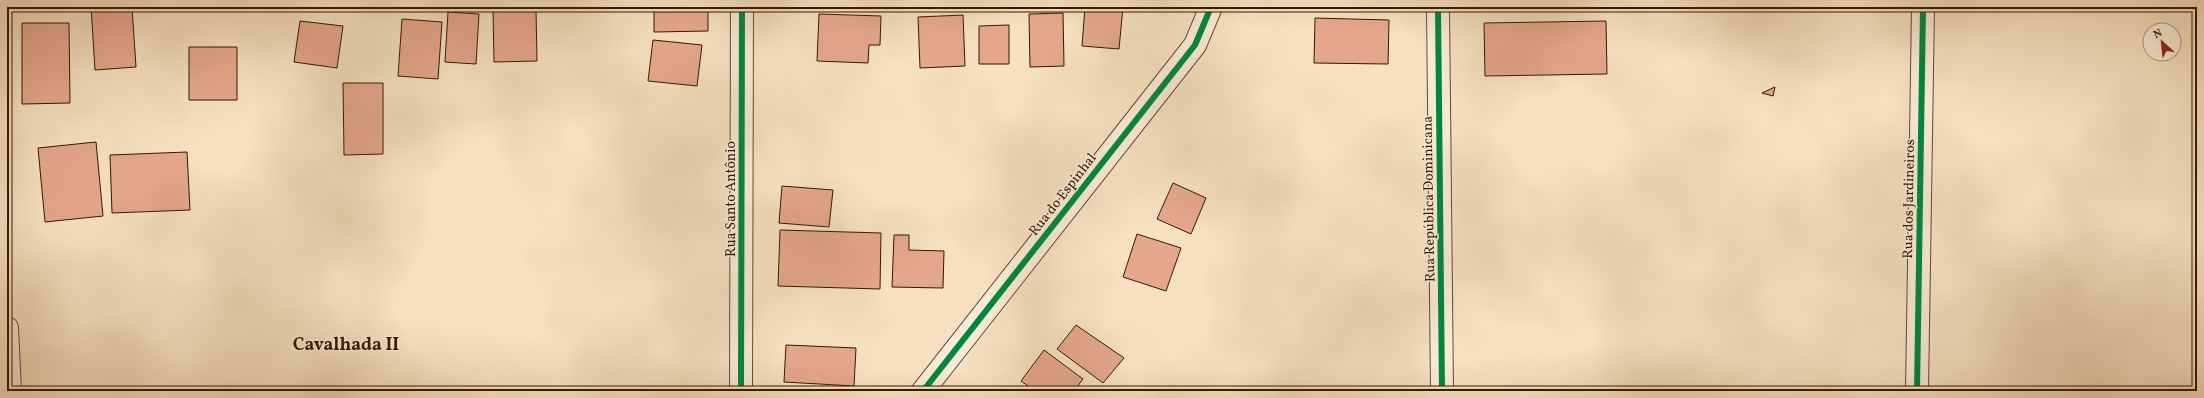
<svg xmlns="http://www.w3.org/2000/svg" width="2204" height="398" font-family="Vollkorn,serif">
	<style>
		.building { fill: #e5a78c; stroke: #351801 }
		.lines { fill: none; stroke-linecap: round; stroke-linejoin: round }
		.minor-casing { stroke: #654a31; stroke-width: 24 }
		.minor { stroke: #f9ebd7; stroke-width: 22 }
		.cycleway-casing { stroke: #f9ebd7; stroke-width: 8 }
		.cycleway { stroke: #00873e; stroke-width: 6 }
		.labels { text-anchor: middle; stroke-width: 3; stroke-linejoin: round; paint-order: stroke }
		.street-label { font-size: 14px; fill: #351801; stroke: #f9ebd7 }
		.district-label { font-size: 18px; font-weight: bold; fill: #351801; stroke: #f9ebd7 }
	</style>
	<rect width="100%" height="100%" fill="#f6e0c1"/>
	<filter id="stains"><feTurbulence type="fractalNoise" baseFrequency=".005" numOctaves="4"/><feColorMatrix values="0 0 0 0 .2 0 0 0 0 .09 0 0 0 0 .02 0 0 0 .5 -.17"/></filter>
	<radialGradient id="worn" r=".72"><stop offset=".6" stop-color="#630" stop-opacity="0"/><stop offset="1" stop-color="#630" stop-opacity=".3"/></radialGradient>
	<path class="building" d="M91 7H132L136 67 95 70Z
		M654 7H708V31L654 32Z
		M1085 7H1123L1119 49 1082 46Z
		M536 10 537 61 494 62 493 11Z
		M448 12 479 14 476 64 445 62Z
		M1063 13 1064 66 1030 67 1029 14Z
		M819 14 881 16 880 45H869L868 63 817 61Z
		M963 15 965 66 920 68 918 17Z
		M1315 18 1389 20 1388 64 1314 63Z
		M402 19 442 22 438 79 398 76Z
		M300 21 343 26 337 68 294 62Z
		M1606 21 1607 74 1485 76 1484 23Z
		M22 23H69L70 103 22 104Z
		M1009 25V64H979V26Z
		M653 40 702 45 697 86 648 81Z
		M189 47H237V100H189Z
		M343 83H383V154L344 155Z
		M1775 87 1773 96 1762 93Z
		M96 142 103 216 45 222 38 148Z
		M187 152 190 210 112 213 110 155Z
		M1173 183 1206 198 1191 234 1157 219Z
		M782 186 833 190 829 227 779 223Z
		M780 230 881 233 880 289 778 286Z
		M1137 234 1181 248 1166 291 1123 277Z
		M894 235H909V250L944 251 943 288 892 287Z
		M1076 325 1124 358 1103 383 1057 349Z
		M786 345 856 348 854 386 784 382Z
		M1044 350 1083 379 1074 391H1035L1021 381Z"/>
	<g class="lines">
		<g class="minor-casing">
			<path id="minor" d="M1438 7 1442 391
				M7 328 10 391
				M741 391 742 7
				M923 391 1195 45 1211 7
				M1917 391 1923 7"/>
		</g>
		<use href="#minor" class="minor"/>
		<g class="cycleway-casing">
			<path id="cycleway" d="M1438 7 1442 391
				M741 391 742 7
				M923 391 1195 45 1211 7
				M1917 391 1923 7"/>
		</g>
		<use href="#cycleway" class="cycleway"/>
	</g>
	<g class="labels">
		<g class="street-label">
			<text transform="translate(1062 194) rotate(-52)" y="5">Rua do Espinhal</text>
			<text transform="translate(730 199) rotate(-90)" y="5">Rua Santo Antônio</text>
			<text transform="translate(1428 199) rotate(-91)" y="5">Rua República Dominicana</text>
			<text transform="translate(1908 199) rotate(-89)" y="5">Rua dos Jardineiros</text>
		</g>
		<g class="district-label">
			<text x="346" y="350">Cavalhada II</text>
		</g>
	</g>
	<rect width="2204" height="398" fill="none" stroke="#f6e0c1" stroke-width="24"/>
	<rect x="8" y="8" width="2188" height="382" fill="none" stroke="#351801" stroke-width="2"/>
	<rect x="12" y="12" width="2180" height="374" fill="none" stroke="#351801"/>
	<g transform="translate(2162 42) rotate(333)"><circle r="19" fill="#f9ebd7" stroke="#ab9781"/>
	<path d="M0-3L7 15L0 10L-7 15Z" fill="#8f2418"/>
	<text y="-6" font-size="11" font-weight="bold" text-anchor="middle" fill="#351801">N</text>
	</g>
	<rect width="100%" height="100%" filter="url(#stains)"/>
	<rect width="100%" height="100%" fill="url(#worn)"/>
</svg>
